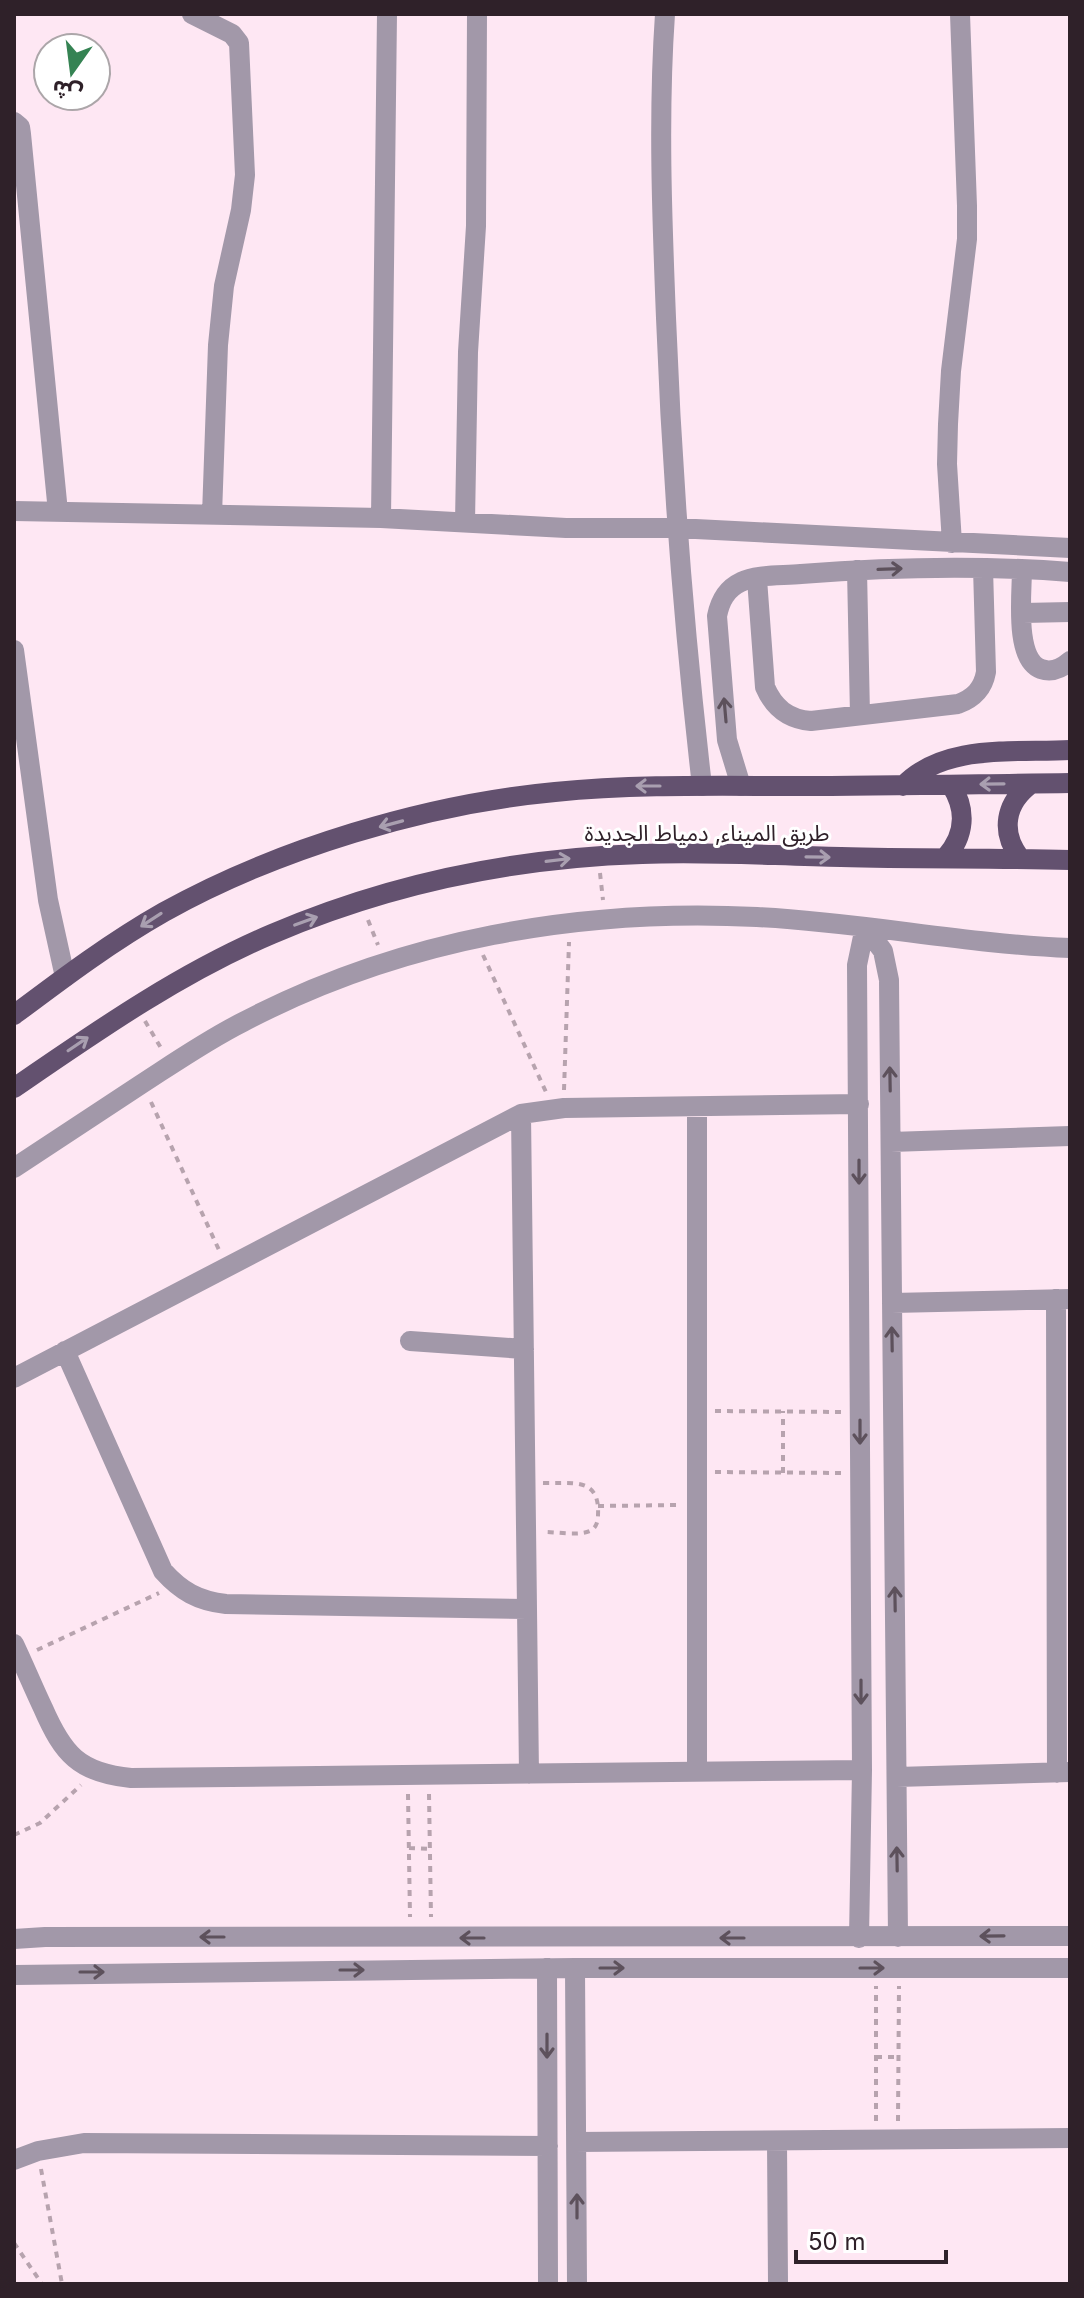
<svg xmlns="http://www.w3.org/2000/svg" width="1084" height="2298" font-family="Inter,'Noto Sans Arabic',sans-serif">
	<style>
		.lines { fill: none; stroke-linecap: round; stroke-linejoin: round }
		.path { stroke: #b7a3ae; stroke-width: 4; stroke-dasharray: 6 6; stroke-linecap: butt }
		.minor { stroke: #a298a9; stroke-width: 20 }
		.major { stroke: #63516f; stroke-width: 20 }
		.oneway { stroke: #5d515c }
		.oneway2 { stroke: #a99fb0 }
		.labels { text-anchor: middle; stroke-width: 6; stroke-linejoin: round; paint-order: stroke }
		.street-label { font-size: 22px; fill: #2f2129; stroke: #fff }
	</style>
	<rect width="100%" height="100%" fill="#fee7f3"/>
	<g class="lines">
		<path class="path" d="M600 873 603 900
			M368 920 378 945
			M483 955 546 1092
			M145 1021 161 1048
			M564 1090 569 942
			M151 1102 219 1250
			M715 1411 842 1412
			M715 1472 842 1473
			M783 1473V1411
			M543 1483C572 1484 600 1476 598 1515 598 1522 596 1528 590 1531 579 1536 557 1532 545 1532
			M598 1506 680 1505
			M37 1650 159 1593
			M408 1794 410 1917
			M429 1794 431 1917
			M14 1835 40 1823 81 1785
			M409 1848 430 1849
			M876 2057H897
			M876 2121V1986
			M898 2121 899 1986
			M41 2169 62 2284
			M14 2243 42 2284"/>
		<path class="minor" d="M192 14 232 34 239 43 245 175 241 210 224 286 218 345 212 515
			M665 14C658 115 662 217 666 318 672 475 684 630 702 786
			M14 122 20 127 21 134 58 512
			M14 511 381 518 566 528H676L1070 548
			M381 518 387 14
			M465 522 468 352 476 226 477 14
			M952 543 947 464 948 424 951 371 967 239V206L960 14
			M1022 569C1022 594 1014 659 1041 669 1052 673 1062 668 1070 661
			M857 570 860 715
			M757 579 765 687C774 708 788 719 811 721L958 704C974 698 983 689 986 672L983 568
			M1023 613 1070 612
			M14 650 48 900 65 977
			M741 786 727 740 717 616C720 601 726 589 741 582 757 574 783 576 801 574 890 567 981 565 1070 572
			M697 1107V1772
			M521 1114 529 1774
			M891 1142 1070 1136
			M14 1168C56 1140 98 1113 140 1085 174 1063 207 1040 243 1022 401 939 580 908 757 917 862 922 965 944 1070 948
			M1056 1299 1057 1773
			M892 1303 1070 1299
			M410 1341 524 1349
			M65 1351 163 1571C181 1591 198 1601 226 1604L527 1609
			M14 1378 521 1114 564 1108 859 1104
			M14 1644C24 1665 33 1687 43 1708 63 1754 79 1773 131 1778L862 1770
			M897 1777 1070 1772
			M859 1938 862 1770 857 965 865 927 883 951 889 980 898 1937
			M14 1939 45 1937 1070 1936
			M547 1968 548 2284
			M575 1968 577 2284
			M14 1975 575 1968H1070
			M777 2141 778 2284
			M576 2142 1070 2138
			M14 2160 38 2151 84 2143 548 2146"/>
		<path class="major" d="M903 786C944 743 1015 753 1070 750
			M945 858C965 836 967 810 951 785
			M1020 858C1000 832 1005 803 1031 784
			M14 1015C62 979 111 942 164 912 277 849 426 804 555 792 636 784 717 786 797 786 888 786 979 784 1070 783
			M14 1088C97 1031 180 973 272 934 389 884 515 858 642 854 708 851 775 856 841 857 917 859 994 858 1070 860"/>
	</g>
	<defs><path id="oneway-shaft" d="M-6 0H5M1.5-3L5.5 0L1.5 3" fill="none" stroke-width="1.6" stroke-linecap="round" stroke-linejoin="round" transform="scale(2)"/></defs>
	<g class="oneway">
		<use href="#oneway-shaft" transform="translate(890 569) rotate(-2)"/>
		<use href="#oneway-shaft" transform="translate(725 710) rotate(-95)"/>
		<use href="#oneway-shaft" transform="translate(890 1079) rotate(-91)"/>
		<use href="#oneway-shaft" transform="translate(859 1172) rotate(90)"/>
		<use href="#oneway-shaft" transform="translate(892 1339) rotate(-91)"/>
		<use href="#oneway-shaft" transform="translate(860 1432) rotate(90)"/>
		<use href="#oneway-shaft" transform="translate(895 1599) rotate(-91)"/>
		<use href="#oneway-shaft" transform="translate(861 1692) rotate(90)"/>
		<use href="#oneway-shaft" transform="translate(897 1859) rotate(-91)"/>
		<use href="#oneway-shaft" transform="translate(992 1936) rotate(179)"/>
		<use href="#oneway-shaft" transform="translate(212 1937) rotate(-180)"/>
		<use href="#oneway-shaft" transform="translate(472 1938) rotate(180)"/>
		<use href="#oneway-shaft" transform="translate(732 1938) rotate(180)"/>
		<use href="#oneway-shaft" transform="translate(612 1968)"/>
		<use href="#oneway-shaft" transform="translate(872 1968)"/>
		<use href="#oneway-shaft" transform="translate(352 1970)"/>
		<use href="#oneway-shaft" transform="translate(92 1972)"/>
		<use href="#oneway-shaft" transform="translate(547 2046) rotate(90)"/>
		<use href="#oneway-shaft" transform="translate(577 2206) rotate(-90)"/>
	</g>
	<g class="oneway2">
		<use href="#oneway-shaft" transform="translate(992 784) rotate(179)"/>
		<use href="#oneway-shaft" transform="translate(648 786) rotate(180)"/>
		<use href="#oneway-shaft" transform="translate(391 824) rotate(165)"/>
		<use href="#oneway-shaft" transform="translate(818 857) rotate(1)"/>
		<use href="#oneway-shaft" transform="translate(558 860) rotate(-7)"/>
		<use href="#oneway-shaft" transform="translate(151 920) rotate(147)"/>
		<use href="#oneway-shaft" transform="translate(306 921) rotate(-20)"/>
		<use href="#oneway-shaft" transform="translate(78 1044) rotate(-34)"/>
	</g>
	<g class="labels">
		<g class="street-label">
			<text x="707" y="841">طريق الميناء, دمياط الجديدة</text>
		</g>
	</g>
	<rect width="1084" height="2298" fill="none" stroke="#2f2129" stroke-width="32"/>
	<g transform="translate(72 72) rotate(194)"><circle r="38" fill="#ffffff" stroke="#aca6a9" stroke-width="2"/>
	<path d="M0-6L14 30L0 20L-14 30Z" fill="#358353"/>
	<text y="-12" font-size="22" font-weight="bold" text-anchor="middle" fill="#2f2129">ش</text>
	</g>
	<path d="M796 2250v12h150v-12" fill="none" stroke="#2f2129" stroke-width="4"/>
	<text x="808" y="2250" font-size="24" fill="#2f2129" stroke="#ffffff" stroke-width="6" paint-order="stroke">50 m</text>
</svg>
